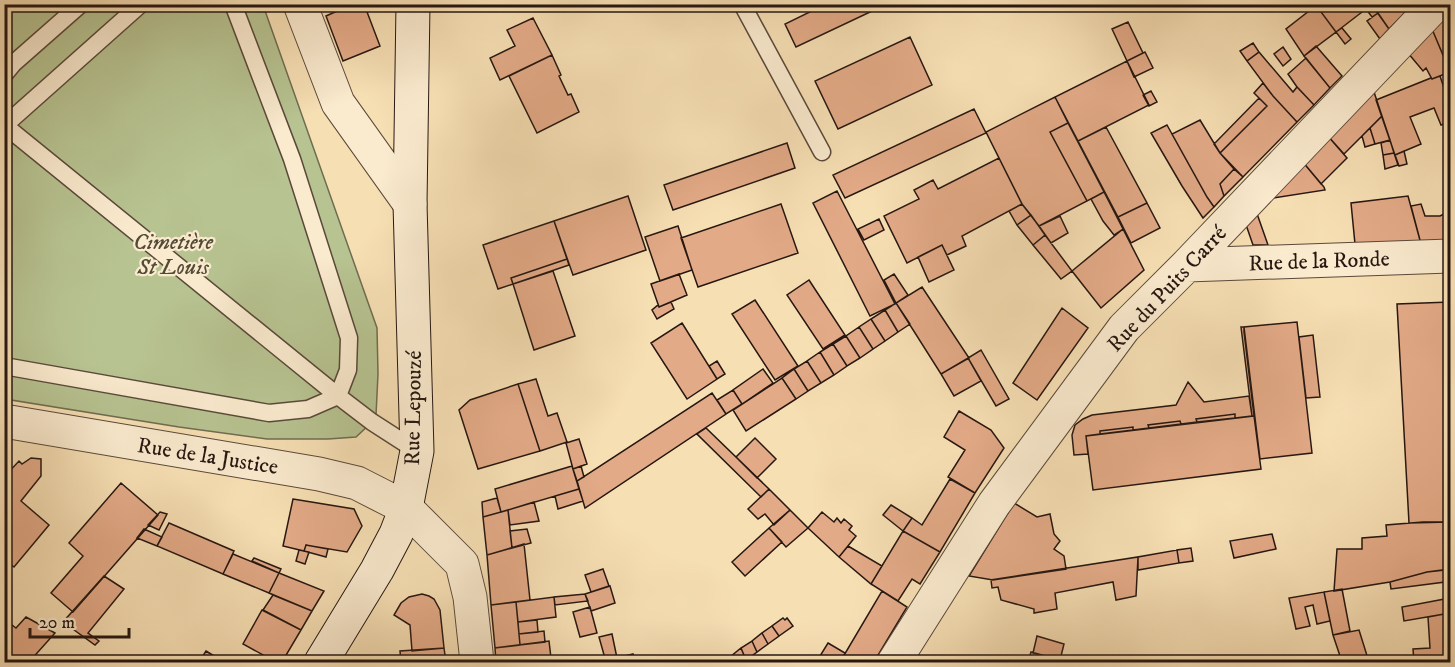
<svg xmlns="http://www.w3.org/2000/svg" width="1455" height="667" font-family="'IM FELL DW Pica',serif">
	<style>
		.green { fill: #b7c391; stroke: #6e6d51; stroke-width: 1.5 }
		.building { fill: #e3aa87; stroke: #261711; stroke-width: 1.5 }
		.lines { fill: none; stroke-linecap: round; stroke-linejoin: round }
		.lane-casing { stroke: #5a493a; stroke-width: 19 }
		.street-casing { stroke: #5a493a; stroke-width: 35 }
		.secondary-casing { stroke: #261711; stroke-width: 35 }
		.lane { stroke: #faeace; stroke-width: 16 }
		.street { stroke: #faeace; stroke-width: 33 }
		.secondary { stroke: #faeace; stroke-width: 33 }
		.labels { text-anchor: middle; stroke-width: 4.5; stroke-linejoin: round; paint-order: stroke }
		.park-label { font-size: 22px; font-style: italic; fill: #524b37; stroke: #faeace }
		.street-label { font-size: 22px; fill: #261711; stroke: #faeace }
	</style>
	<rect width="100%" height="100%" fill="#f7dfb4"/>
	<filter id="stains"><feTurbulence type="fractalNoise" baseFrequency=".00333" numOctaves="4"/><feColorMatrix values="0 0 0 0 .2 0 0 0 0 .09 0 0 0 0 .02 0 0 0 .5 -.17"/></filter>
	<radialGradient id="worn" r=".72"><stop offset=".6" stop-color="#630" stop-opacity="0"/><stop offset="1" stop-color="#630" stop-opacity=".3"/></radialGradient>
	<path class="green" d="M4 5H263L377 328 378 374 376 415 372 422 356 437 328 439H267L179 427 5 399Z"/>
	<path class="building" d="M353 4H364L380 46 343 61 326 16Z
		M826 4H887L796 47 785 24Z
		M1318 4H1332L1321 12 1336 32 1304 56 1286 29Z
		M1332 4H1371L1378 13 1372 17 1366 9 1336 32 1321 12Z
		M1373 4H1404L1408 10 1389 29 1372 5Z
		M1378 13 1389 29 1380 39 1367 21Z
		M1445 15 1450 23V49L1443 55 1432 29Z
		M533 18 552 55 500 80 490 58 515 46 507 30Z
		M1128 22 1143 53 1127 61 1112 29Z
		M1342 28 1351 39 1345 44 1336 32Z
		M1432 29 1450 72 1432 79 1426 68 1423 71 1408 53Z
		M910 37 932 85 838 129 815 81Z
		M1253 43 1259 52 1247 61 1240 51Z
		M1316 46 1342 76 1330 88 1304 56Z
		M1283 47 1291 59 1283 66 1274 54Z
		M1145 52 1153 68 1134 77 1127 61Z
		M1259 52 1293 92 1297 87 1314 105 1297 122 1273 96 1247 61Z
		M552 55 561 75 559 76 568 95 571 94 579 112 537 133 509 76Z
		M1306 58 1330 88 1314 105 1297 87 1288 74Z
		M1127 61 1149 105 1078 141 1055 97Z
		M1440 76 1450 106V123V122L1441 125 1434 108 1410 117 1421 144 1395 155 1376 100 1431 78 1432 79Z
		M1263 83 1273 96 1297 122 1243 177 1220 153 1267 106 1254 93Z
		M1373 89 1382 116 1344 154 1327 135Z
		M1151 91 1157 102 1149 106 1143 95Z
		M1055 97 1068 123 1050 132 1087 201 1039 226 1022 204 986 132Z
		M1259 98 1267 106 1220 153 1214 144Z
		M974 109 986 133 845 198 833 175Z
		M1382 116 1390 140 1375 144 1370 128Z
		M1200 120 1220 153 1234 169 1220 184 1224 196 1214 207 1207 197 1172 134Z
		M1068 123 1104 192 1087 201 1050 132Z
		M1167 125 1207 197 1214 207 1203 218 1182 186 1151 133Z
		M1106 127 1147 203 1118 217 1078 141Z
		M1370 128 1375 144 1365 147 1362 136Z
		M1327 135 1347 158 1321 184 1302 161Z
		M1390 140 1394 153 1383 155 1381 143Z
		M787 143 795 168 673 210 664 185Z
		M1404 151 1407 164 1399 166 1395 155Z
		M1394 153 1398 165 1385 169 1383 155Z
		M999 158 1022 204 962 236 966 246 947 255 942 245 907 263 884 216 919 199 914 190 933 180 938 189Z
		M1302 161 1324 187 1325 190 1267 199Z
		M1234 169 1243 177 1224 196 1220 184Z
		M837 191 895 304 870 316 813 203Z
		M1104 192 1123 229 1114 235 1103 221 1091 199Z
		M628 196 646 250 573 275 554 221Z
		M1408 196 1421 244H1355L1351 203Z
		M1147 203 1160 228 1131 243 1118 217Z
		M781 204 798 253 698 287 681 238Z
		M1022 204 1031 215 1017 225 1009 211Z
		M1421 204 1425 216H1440L1450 211V244H1421L1411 206Z
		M1255 208 1268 245H1253L1244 219Z
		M1031 215 1045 235 1033 245 1017 225Z
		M1060 216 1068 233 1051 243 1039 226Z
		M879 219 884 230 864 240 858 229Z
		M554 221 567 259 511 278 513 284 498 289 483 245Z
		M678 226 692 270 660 281 645 237Z
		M1123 229 1144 270 1101 308 1072 271Z
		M1045 235 1072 271 1061 279 1033 245Z
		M942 245 954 270 929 282 918 257Z
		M567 259 569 265 513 284 511 278Z
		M553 271 575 336 534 350 513 284Z
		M679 274 687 295 659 307 651 284Z
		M894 274 908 295 896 303 884 280Z
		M809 280 845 335 823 349 787 295Z
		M922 287 969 358 941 374 896 303Z
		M755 300 798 366 775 380 732 314Z
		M671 302 674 309 657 319 652 310 658 305 659 307Z
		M1450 302V522L1409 523 1397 304Z
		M896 303 910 324 898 332 885 310Z
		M1062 308 1088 328 1037 400 1013 383Z
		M885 310 898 332 885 341 871 319Z
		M871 319 885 341 873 349 859 327Z
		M1297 322 1312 453 1260 459 1244 327Z
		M682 323 717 379 687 399 651 343Z
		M859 327 873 349 860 358 846 336Z
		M1241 327H1244V332L1254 416H1252Z
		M1313 335 1320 397 1306 398 1299 337Z
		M846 336 860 358 847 366 833 344Z
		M833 344 847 366 834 375 820 352Z
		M981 350 1009 399 996 406 968 358Z
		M820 352 834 375 821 383 807 361Z
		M968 358 981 381 954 396 941 374Z
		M717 361 725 374 717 379 709 366Z
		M807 361 821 383 808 391 794 369Z
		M763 369 773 383 742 404 733 390Z
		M794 369 808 391 796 399 782 378Z
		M782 378 796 399 746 431 733 410Z
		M536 379 548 416 557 413 567 442 540 451 518 384Z
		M1188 382 1204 402 1249 396 1252 416 1235 418V414L1196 419 1197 422 1181 424 1180 421 1148 425 1149 428 1133 430V427L1100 431V434L1086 436 1088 454 1074 455 1072 435 1075 425 1083 419 1092 415 1176 405Z
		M518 384 540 451 478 469 459 410 470 400Z
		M733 390 742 404 726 414 717 400Z
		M712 393 726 414 585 508 577 481Z
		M959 411 991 430 1004 448 975 493 948 477 965 450 944 437Z
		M1235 414V418L1197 422 1196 419Z
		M1254 416 1261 469 1093 490 1086 436Z
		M1180 421 1181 424 1149 428 1148 425Z
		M1133 427V430L1100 434V431Z
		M706 428 769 489 761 497 697 434Z
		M755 438 776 459 757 478 736 457Z
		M579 439 587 464 573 469 566 443Z
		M31 458 41 459V476L21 501 49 525 14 567 4 559V477L19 461 22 464Z
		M572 466 579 489 501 512 495 489Z
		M581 466 584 477 577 481 573 469Z
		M950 479 975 493 940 552 903 531 912 518 922 525Z
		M121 483 158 515 73 612 51 593 83 556 69 543Z
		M579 489 583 501 558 509 555 496Z
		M769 489 790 510 774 525 765 514 758 519 748 509Z
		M497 498 501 512 483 517 482 502Z
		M293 499 354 509 362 526 347 552 306 545 304 551 283 546Z
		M534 502 539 521 510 525 508 510Z
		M1014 503 1037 517 1050 514 1054 534 1060 541 1054 549 1064 556 1066 569 993 580 969 576Z
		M891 505 912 518 903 531 883 515Z
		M508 510 512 548 487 555 483 517Z
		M790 510 808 528 786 547 769 528Z
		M160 512 167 514 159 530 148 525Z
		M822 512 834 522 837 518 841 523 844 519 852 526 849 530 856 536 839 557 808 528Z
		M1423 522H1450V569L1427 572 1390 582 1334 591 1337 549H1362V538L1387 536 1386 525Z
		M169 523 234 551 223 574 157 546Z
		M769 528 782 542 745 576 732 562Z
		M144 529 162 537 157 546 137 538Z
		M527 529 531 543 512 548 510 531Z
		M903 531 940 552 920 584 912 579 898 601 871 584Z
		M1272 534 1276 549 1234 558 1230 541Z
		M524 544 530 600 491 605 487 555Z
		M306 545 328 549 326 557 304 551Z
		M848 546 882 566 871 584 839 557Z
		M1191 548 1193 561 1179 563 1177 550Z
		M299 550 309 552 305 564 296 561Z
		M1177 550 1179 563 1138 570V557Z
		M233 554 279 573 269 593 223 574Z
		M1138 557 1136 596 1116 600 1113 582 1055 593 1057 609 1034 613V609L1001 600 998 587 992 588 991 580Z
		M254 558 281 569 279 573 252 561Z
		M603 569 609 586 591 592 585 575Z
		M1445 570V582L1391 589 1390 582 1427 572Z
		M279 573 324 591 312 611 269 593Z
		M104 576 124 589 88 633 99 641 95 645 63 622Z
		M610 586 615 603 591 611 585 594Z
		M1342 589 1350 631 1333 635 1324 592Z
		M882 591 907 607 874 662H840Z
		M1324 592 1330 621 1317 624 1313 605 1305 607 1310 626 1296 629 1289 598Z
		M422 594 429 596 434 599 440 610 444 648 412 651 410 625 394 615 401 603 409 597Z
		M585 594 588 601 555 605 554 597Z
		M273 595 312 611 301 630 263 610Z
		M554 597 556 617 518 622 516 602Z
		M1450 598V613L1404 621 1402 607Z
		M516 602 520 645 495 648 491 605Z
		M590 607 597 633 580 637 573 612Z
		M262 610 301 630 282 662H276L243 644Z
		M1450 613V662H1414L1413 649 1430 648 1428 617Z
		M26 617 55 633 29 662H16L4 651V619L16 628Z
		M783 618 785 620 787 618 793 626 779 636 772 626Z
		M537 620 538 632 519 634 518 622Z
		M772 626 779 636 768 644 762 633Z
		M1359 630 1369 662H1342L1333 635Z
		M544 631 545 642 520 645 519 634Z
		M762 633 768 644 757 652 752 641Z
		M612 634 617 658 633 654 635 662H606L599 637Z
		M1037 636 1064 644 1060 660 1033 653Z
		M549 641 551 658 547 659V662H496L495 648Z
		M752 641 757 652 746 660 741 648Z
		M828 643 845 653 840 662H830L820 656Z
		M444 648 446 662H401L400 651Z
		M741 648 746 660 742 662H732L730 657Z
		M206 651 224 662H199Z
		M1031 652 1060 660 1059 662H1028Z"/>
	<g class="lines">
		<g class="lane-casing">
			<path id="lane" d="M742 4 822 152
				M4 75 14 63 81 4
				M4 125 338 396 372 422 417 451
				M4 126 141 4
				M4 366 269 413 308 409 338 396 348 370 349 338 292 159 233 4"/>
		</g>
		<g class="street-casing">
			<path id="street" d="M300 4 338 103 410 204
				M1187 265 1450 256
				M4 421 319 474 357 483 406 508 462 564 470 597 477 662
				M894 662 994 504 1124 328 1187 265 1436 4"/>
		</g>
		<g class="secondary-casing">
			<path id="secondary" d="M321 662 377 570 396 534 406 508 417 451 410 204 413 4"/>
		</g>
		<use href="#lane" class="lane"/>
		<use href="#street" class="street"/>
		<use href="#secondary" class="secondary"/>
	</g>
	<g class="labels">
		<g class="park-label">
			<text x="173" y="249">Cimetière<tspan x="173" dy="25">St Louis</tspan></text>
		</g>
		<g class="street-label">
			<text transform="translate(1319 260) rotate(-2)" y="8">Rue de la Ronde</text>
			<text transform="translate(1166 288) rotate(-47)" y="8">Rue du Puits Carré</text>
			<text transform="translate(412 408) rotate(-89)" y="8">Rue Lepouzé</text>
			<text transform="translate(208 455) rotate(9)" y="8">Rue de la Justice</text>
		</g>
	</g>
	<rect width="1455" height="667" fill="none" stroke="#f7dfb4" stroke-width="24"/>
	<rect x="6" y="6" width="1443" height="655" fill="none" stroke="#261711" stroke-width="3"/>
	<rect x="12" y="12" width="1431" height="643" fill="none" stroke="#261711" stroke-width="1.5"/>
	<path d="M30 628v9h99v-9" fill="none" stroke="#261711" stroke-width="3"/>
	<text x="39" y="628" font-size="18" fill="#261711" stroke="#faeace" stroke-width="4.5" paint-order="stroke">20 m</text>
	<rect width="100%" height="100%" filter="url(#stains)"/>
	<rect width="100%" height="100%" fill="url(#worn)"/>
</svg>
